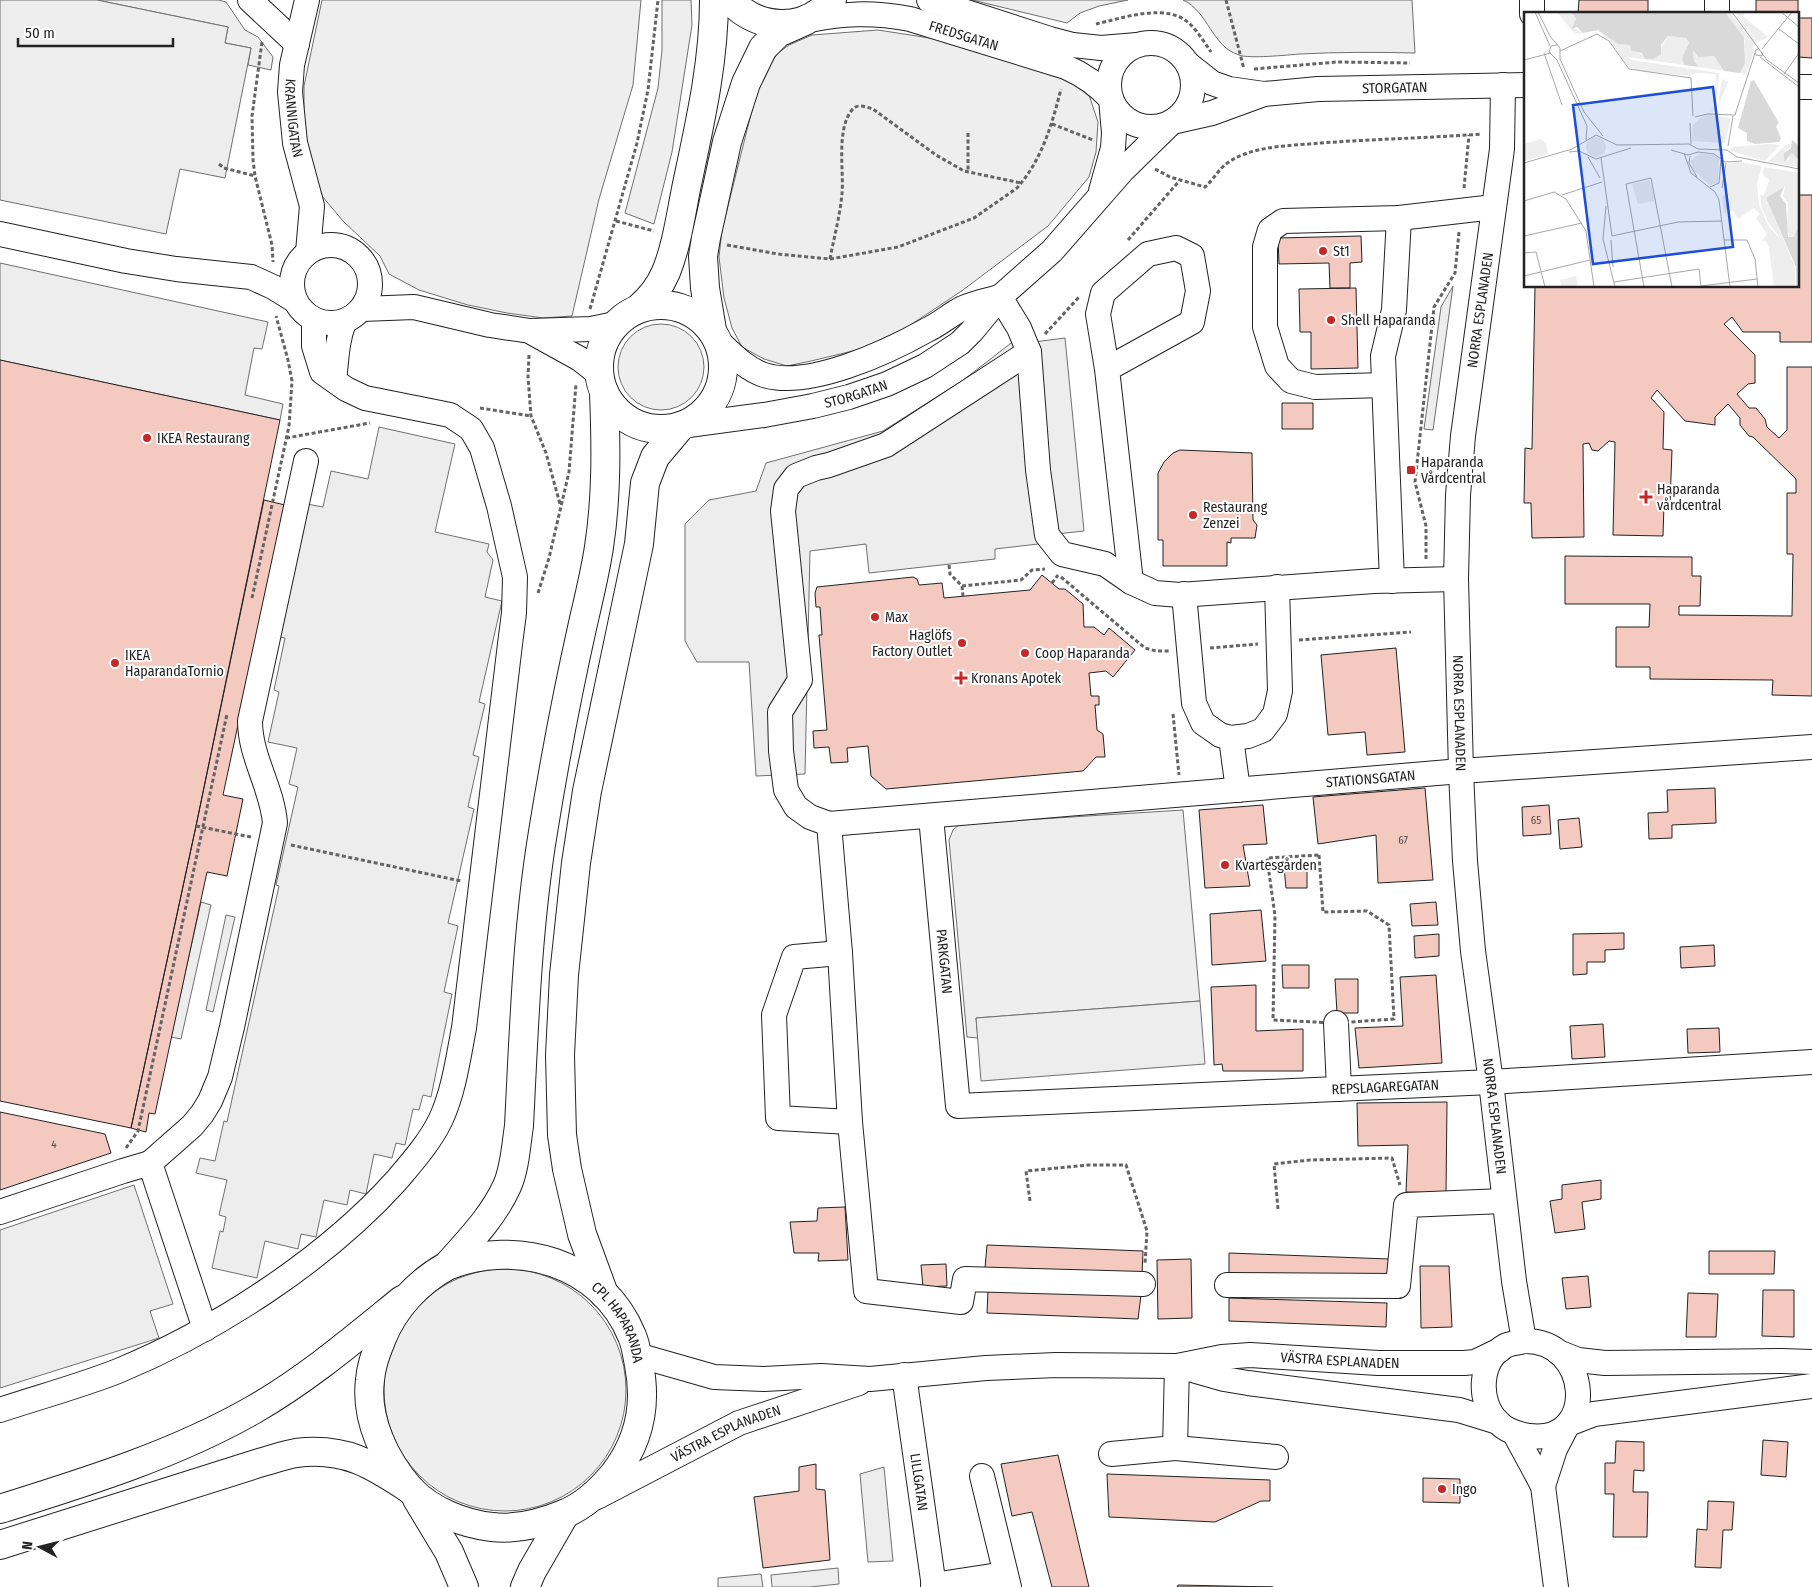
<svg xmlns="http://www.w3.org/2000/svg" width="1812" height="1587" font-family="'Fira Sans Condensed',sans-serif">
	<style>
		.green { fill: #eee; stroke: #6f6f6f }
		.parking { fill: #ededed; stroke: #6f6f6f }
		.building { fill: #f3c9c0; stroke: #222 }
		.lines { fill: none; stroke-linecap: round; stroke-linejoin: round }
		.minor-casing { stroke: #222; stroke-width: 26 }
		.major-casing { stroke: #222; stroke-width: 30 }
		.highway-casing { stroke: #222; stroke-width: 30 }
		.path { stroke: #646464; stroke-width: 3; stroke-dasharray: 4 2.5; stroke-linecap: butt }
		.minor { stroke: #fff; stroke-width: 24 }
		.major { stroke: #fff; stroke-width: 28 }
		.highway { stroke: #fff; stroke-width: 28 }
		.poi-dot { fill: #c62828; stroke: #fff; stroke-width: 2 }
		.labels { text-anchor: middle; stroke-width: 4; stroke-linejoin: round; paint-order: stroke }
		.number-label { font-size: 11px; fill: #564c4a }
		.street-label { font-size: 14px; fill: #222; stroke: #fff }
		.poi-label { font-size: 14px; fill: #222; stroke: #fff; text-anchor: start }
		.inset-road { fill: none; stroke: #a7a7a7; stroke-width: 1 }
		.view { fill: #1d4ed8; fill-opacity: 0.15; stroke: #1d4ed8; stroke-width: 2.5 }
		.inset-edge { fill: none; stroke: #222; stroke-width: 2.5 }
	</style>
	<rect width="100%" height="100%" fill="#fff"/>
	<path class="green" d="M97 0H218L226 2 245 30 258 37 273 57 271 70 248 65 251 48 225 43 228 27Z
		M322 0H641L633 85 599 199 572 316 543 318 507 313 468 305 419 290 389 274 380 256 343 221 322 196 304 137V86Z
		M662 0H691L692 25 672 152 654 224 625 213 658 88 662 50Z
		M972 0H1128L1099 6 1080 13 1067 23Z
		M1183 0H1412L1415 53C1376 52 1338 52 1300 54 1287 55 1249 59 1239 55 1212 47 1208 11 1183 0Z
		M878 30 949 41 1069 78 1089 95 1098 122 1096 152 1089 177 1048 226 963 290 906 328 857 350 811 361 787 366 764 359 742 347 732 328 724 298 719 257 722 230 760 78 778 53 789 45 812 35Z
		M618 367a43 43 0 1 1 86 0a43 43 0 1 1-86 0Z
		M1183 810 1200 1001 976 1018 978 1038 967 1037 949 840 953 830 960 824Z
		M384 1390a121 121 0 1 1 242 0a121 121 0 1 1-242 0Z"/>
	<path class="parking" d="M0 0H97L228 27 225 43 251 48 225 178 180 169 166 234 0 200Z
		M0 263 268 322 262 349 254 348 245 395 283 404 280 420 0 360Z
		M1453 286 1433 430 1424 429 1441 307Z
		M1019 337 1034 342 1065 338 1084 531 1047 535V543L995 549V559L869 573 866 544 810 551 805 774 756 776 749 662H697L685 641V524L709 500 756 491 766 463 883 431 962 381Z
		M379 427 455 444 435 532 489 544 487 552 493 560 485 597 502 601 479 702 485 704 473 755 479 757 468 807 474 809 448 923 458 926 444 992 452 994 431 1097 423 1095 419 1110 413 1109 405 1145 396 1143 392 1158 374 1154 366 1194 350 1190 347 1205 324 1200 316 1237 301 1234 298 1249 265 1241 257 1278 212 1268 220 1231 223 1232 226 1217 219 1215 227 1180 196 1173 200 1158 215 1161 224 1121 227 1122 279 886 276 885 298 787 289 784 297 748 268 742 279 692 274 690 285 638 279 637 307 504 323 507 331 471 368 479Z
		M201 902 211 905 181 1039 171 1037Z
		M226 915 235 917 213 1012 206 1010Z
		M1200 1001 1205 1064 981 1081 976 1018Z
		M134 1185 173 1304 150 1311 159 1338 0 1388V1230Z
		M884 1467 893 1561 868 1562 860 1474Z
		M838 1568 839 1584 810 1587H772L771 1575Z
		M761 1574 763 1587H718V1578Z"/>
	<path class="building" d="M1579 0H1648V14H1578Z
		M1756 0H1798V14H1756Z
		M1798 18H1812V58L1798 57Z
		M1798 195H1812V342H1780V332H1743L1732 317 1724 324 1755 355V383L1748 384 1737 394 1749 408H1756L1765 419 1767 427 1779 438 1787 430V367H1812V696L1772 695 1773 680 1650 679V667H1616V627H1649L1650 604H1565V556L1692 557V576H1701L1700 606H1679V615L1792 616 1793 554H1787V493H1796V479L1753 437 1749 436 1740 425V418L1728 404 1715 417V425L1685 421 1657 390 1651 398 1664 412 1663 449 1672 450 1670 504H1664L1663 536 1613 535 1615 442 1609 441 1598 451 1592 450 1589 443 1583 444 1584 537 1532 538 1531 503H1524L1525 448 1532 449 1535 286H1798Z
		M1361 236 1362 262 1350 263V288H1330L1329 263 1279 264 1278 238Z
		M1356 288 1358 368 1311 369V332H1300L1299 289Z
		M0 360 280 420 196 826 131 1128 0 1101Z
		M1282 403H1313V429H1282Z
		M1180 450 1252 453 1253 520 1257 525 1255 538H1231V543L1227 542V566H1163V540H1158V473L1164 462 1173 453Z
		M264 500 285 505 223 795 243 799 227 876 207 872 155 1114 149 1113 146 1132 131 1128 196 826Z
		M1042 575 1059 589H1065L1083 604 1084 627H1094L1104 635 1109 628 1135 650 1113 677 1106 671 1089 673 1091 696H1099V705H1095L1097 730 1103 734 1105 757H1096L1083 771 886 789 871 776 868 746 847 748 848 762 831 763 829 747 814 748 813 731 827 730 819 635H822L820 607H816L815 593 817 587 913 577 917 579 919 585 942 583 944 598 1030 590Z
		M1396 648 1405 752 1367 755 1365 732 1328 735 1321 655Z
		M1425 788 1433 880 1378 883 1376 835 1318 844 1313 797Z
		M1715 788 1716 823 1672 825V838L1649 839 1648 813 1668 812 1667 790Z
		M1263 805 1267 844 1243 845 1250 886 1205 888 1199 810Z
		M1549 805 1551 834 1523 836 1522 807Z
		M1579 818 1582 847 1560 849 1558 820Z
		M1307 866V888H1286L1284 867Z
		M1436 902 1438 925 1412 926 1410 904Z
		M1261 910 1266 961 1212 965 1210 914Z
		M1624 933V949L1605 950V962H1587V974L1573 975V934Z
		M1439 934V956L1415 958 1414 936Z
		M1714 945 1715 966 1681 968 1680 947Z
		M1282 965H1309V988H1283Z
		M1436 975 1442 1063 1359 1068 1355 1028 1403 1026 1400 977Z
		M1335 979H1358V1013H1337Z
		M1256 985V1031L1303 1029V1071H1223L1222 1064 1214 1065 1211 987Z
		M1603 1024 1605 1057 1572 1059 1570 1026Z
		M1719 1028 1720 1052 1688 1053 1687 1029Z
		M1447 1102 1446 1193 1406 1192 1408 1145 1358 1146 1357 1103Z
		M0 1112 105 1134 111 1153 0 1190Z
		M1601 1180V1199L1582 1202 1585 1229 1555 1233 1550 1201 1562 1199V1185Z
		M845 1207 848 1260 818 1261 819 1253H794L790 1222 817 1221 818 1208Z
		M987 1245 1143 1251 1142 1274 985 1268Z
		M1709 1251H1775L1774 1274H1709Z
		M1229 1253 1389 1259 1388 1280 1229 1275Z
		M1191 1259 1192 1318 1158 1319 1157 1260Z
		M946 1264 947 1286 923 1287 921 1265Z
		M1420 1266H1449L1452 1327 1421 1328Z
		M1588 1276 1591 1307 1566 1309 1562 1278Z
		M1763 1290H1794V1337L1762 1336Z
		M988 1291 1141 1295 1138 1319 987 1313Z
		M1688 1293 1718 1294 1716 1337H1686Z
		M1229 1298 1387 1303 1386 1327 1229 1321Z
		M1763 1440 1788 1442 1786 1477 1761 1475Z
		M1616 1441 1644 1442V1471L1634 1470 1633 1492H1648L1647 1537H1613L1614 1494H1605V1463H1615Z
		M1058 1455 1089 1587H1052L1032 1512 1012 1516 1001 1464Z
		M816 1464V1489L825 1490 830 1560 763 1568 754 1497 799 1491V1467Z
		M1107 1474 1270 1480V1501H1261L1215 1522 1109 1517Z
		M1423 1478 1460 1479V1503L1423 1502Z
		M1708 1501 1734 1502 1732 1530H1723L1721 1568 1695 1567 1697 1529 1707 1530Z
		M1178 1585 1273 1587H1177Z"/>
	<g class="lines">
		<g class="minor-casing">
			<g id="minor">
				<path d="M250 0 297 44"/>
				<path id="s1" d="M307 0 292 65 290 92 295 143 312 206 308 252"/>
				<path d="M929 0 1050 39 1073 45 1101 48 1137 45"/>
				<path d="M1532 14V0"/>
				<path d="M1717 14V0"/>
				<path id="s2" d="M805 21C843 13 872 12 910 19L1066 67C1084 75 1098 85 1111 99L1114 133 1113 148 1101 191"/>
				<circle cx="1151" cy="85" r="42"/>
				<path id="s3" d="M1188 64 1212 83 1229 89 1264 94 1318 89 1526 85"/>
				<path id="s4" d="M1503 85 1502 149 1463 436 1458 495 1456 579 1461 771 1465 861 1473 951 1491 1082 1514 1281 1524 1341"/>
				<path d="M1798 87H1812"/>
				<path d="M0 234 126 261 176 269 251 277 273 287 294 300"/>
				<circle cx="331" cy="284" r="39"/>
				<path d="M1000 297 1019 328 1029 352 1038 470 1047 535 1062 554 1105 564 1131 582 1155 593 1180 595 1374 581 1456 579"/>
				<path d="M362 309 414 307 490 325 530 331 591 329 615 324"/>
				<path d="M533 333 580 359 599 374"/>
				<path d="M718 341C732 354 746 369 764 375 809 389 888 352 927 330 940 324 951 314 963 308 974 303 988 300 1000 297"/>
				<path id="s5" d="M1029 352 886 445 829 465 816 468 796 476 786 489 783 511 800 680 780 712 781 751 786 790 796 807 810 817 829 824 1461 771 1812 747"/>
				<path d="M1107 369 1098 314 1103 293 1148 254 1176 248 1192 256 1198 291 1192 322 1107 369 1131 582"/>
				<path d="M334 380C337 358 336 344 344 322"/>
				<path d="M1384 385 1315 387 1291 381 1277 366 1265 327V247L1270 230 1283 221 1399 218 1494 207"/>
				<path id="s6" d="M681 426 764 415 813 406 849 397 887 384 925 366 960 343 972 331 1000 297 1052 251 1122 171 1172 122 1212 113 1264 94"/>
				<path d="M1392 581 1383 356 1394 310 1399 218"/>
				<path d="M1184 594 1194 703 1203 723 1220 735 1231 738 1248 736 1263 730 1275 714 1280 691 1277 587"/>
				<path d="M1231 738 1238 790"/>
				<path id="s7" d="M931 817 958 1106 1491 1082 1812 1062"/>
				<path d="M829 824 840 953 850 1122 866 1291 961 1302 965 1279 1143 1284"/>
				<path d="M840 953 794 957 774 1015 778 1118 850 1122"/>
				<path d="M1336 1023 1339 1089"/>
				<path d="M0 1212 123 1171 150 1163"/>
				<path d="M1227 1285 1398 1286 1406 1205 1504 1201"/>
				<path d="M205 1329 150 1163 192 1126 202 1114 210 1101 220 1077 232 1027 275 823C272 787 250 757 250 721L306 461"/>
				<path d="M1524 1341C1591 1339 1599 1445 1529 1436 1517 1434 1506 1431 1498 1422 1477 1402 1479 1360 1505 1346 1511 1343 1518 1343 1524 1341Z"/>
				<path d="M1558 1352 1578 1360 1605 1363 1781 1361 1812 1362"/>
				<path id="s8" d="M637 1355 714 1377 764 1379 821 1376 870 1379 986 1368 1056 1365 1177 1366 1222 1357 1250 1355 1378 1363H1464L1475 1362 1500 1350"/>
				<path d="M1182 1367 1224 1379 1248 1383 1459 1410 1498 1422"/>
				<path id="s9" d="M904 1375 934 1587"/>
				<path d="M0 1410C39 1397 80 1386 118 1371 217 1330 325 1260 397 1180 413 1161 430 1142 441 1119 454 1090 458 1059 464 1028L510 644 514 613 515 577 499 506 482 448 471 429 450 415 365 398 346 389 322 372 314 346V320"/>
				<path d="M1568 1424 1594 1414 1812 1386"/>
				<path d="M1515 1434 1543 1486 1556 1587"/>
				<path d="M1175 1448 1276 1457"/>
				<path d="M1111 1454 1175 1448 1177 1366"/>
				<path d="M982 1476 1009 1587"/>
				<path d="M1543 1486 1555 1449 1568 1424"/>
				<path id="s10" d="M597 1497 739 1423 859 1383"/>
				<path d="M933 1585 1005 1574"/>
			</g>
		</g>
		<g class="major-casing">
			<path id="major" d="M0 1509C86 1482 174 1455 253 1410 307 1379 354 1339 402 1300
				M0 1545 259 1463C271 1460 284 1455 296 1453 345 1447 372 1464 411 1490"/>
		</g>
		<g class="highway-casing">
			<g id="highway">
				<path d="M730 0C758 31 805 33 832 0"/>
				<circle cx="661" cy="367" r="62"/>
				<path d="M639 308C650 299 660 286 666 272 677 245 681 213 687 184 700 123 714 62 714 0"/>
				<path d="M712 330 705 288 703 256 706 238 727 142 746 83 763 48 778 33 805 21"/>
				<path id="s11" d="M447 1266C516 1238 602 1262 632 1336 636 1345 637 1355 639 1365 647 1405 639 1442 614 1474 600 1491 584 1506 564 1514 542 1523 516 1530 492 1527 464 1524 431 1511 411 1490 385 1461 365 1419 370 1380 371 1365 376 1352 382 1338 394 1308 418 1282 447 1266 469 1241 493 1217 507 1186 515 1168 516 1145 519 1126 524 1028 527 929 543 832 554 764 567 695 582 628 588 601 595 574 599 547 607 495 606 444 604 392"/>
				<path d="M604 1294 582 1234 567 1169 562 1135 560 1055 564 975 576 863 587 791 639 544 645 483 655 457 681 426"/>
				<path d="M417 1499 449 1552 464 1587"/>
				<path d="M525 1587 532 1571 565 1514"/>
			</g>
		</g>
		<path class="path" d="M1226 0 1244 69
			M1096 24C1123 18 1167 2 1190 24 1198 32 1205 43 1211 52
			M262 42 252 116 253 160 255 176 272 245 273 262
			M1254 69 1337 62 1410 63
			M1052 124 1093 140
			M968 133V171
			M219 164 224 168 255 176
			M1155 169 1170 177 1205 187C1213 180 1219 169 1226 164 1251 145 1291 146 1321 143 1375 139 1428 138 1482 134
			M1464 188 1469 135
			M616 221 654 231
			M1128 240 1180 180
			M727 245 778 254 830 259 898 247 974 218 1017 188C1042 160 1052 124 1061 89
			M830 259C834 237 840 216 842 194 844 171 836 129 852 110 857 103 866 107 873 109L936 155 964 171 1021 183
			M590 309 637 143 648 90 658 0
			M1045 334 1080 296
			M529 355 528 377 531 416 546 453 560 504
			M480 408 531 416
			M286 438 370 423
			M1426 559V526L1415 482 1434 307 1455 273 1459 232
			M949 565 950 574 962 586 1021 580 1032 570 1045 569
			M1061 577 1145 648 1156 651H1169
			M1052 583 1058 575
			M962 586 963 596
			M538 593 549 558 569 472 576 384
			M252 598 289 426 292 381 288 360 276 316
			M1299 640 1411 632
			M1210 648 1258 644
			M1173 714 1179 775
			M196 826 251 837
			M291 845 461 881
			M1319 855 1323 912 1367 911 1389 925 1394 1019 1336 1023 1273 1020 1275 916 1267 858Z
			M126 1148 138 1131 227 714
			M1030 1201 1026 1171 1088 1165H1126L1147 1231 1145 1264
			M1278 1209 1274 1164 1310 1160 1392 1158 1400 1185"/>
		<use href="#minor" class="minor"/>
		<use href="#major" class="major"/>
		<use href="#highway" class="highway"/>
	</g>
	<g class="poi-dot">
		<circle cx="1323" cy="251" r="5"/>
		<circle cx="1331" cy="320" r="5"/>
		<circle cx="147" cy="438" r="5"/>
		<rect x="1406" y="465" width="10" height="10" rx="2.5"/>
		<path d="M1643.5 489.5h5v5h5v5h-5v5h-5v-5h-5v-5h5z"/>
		<circle cx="1193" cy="515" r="5"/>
		<circle cx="875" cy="617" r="5"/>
		<circle cx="962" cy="643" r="5"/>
		<circle cx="1025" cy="653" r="5"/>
		<circle cx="115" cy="663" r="5"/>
		<path d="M958.5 670.5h5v5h5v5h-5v5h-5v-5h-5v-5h5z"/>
		<circle cx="1225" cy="865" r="5"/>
		<circle cx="1442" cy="1489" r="5"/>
	</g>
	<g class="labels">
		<g class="number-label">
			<text x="1536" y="824">65</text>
			<text x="1403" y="844">67</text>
			<text x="54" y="1148">4</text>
		</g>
		<g class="street-label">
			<text dy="5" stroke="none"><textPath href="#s2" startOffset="162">FREDSGATAN</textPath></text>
			<text dy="5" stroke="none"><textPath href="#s3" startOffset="215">STORGATAN</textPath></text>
			<text dy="5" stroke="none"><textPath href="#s1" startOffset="120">KRANNIGATAN</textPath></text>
			<text transform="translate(1480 310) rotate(-82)" y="5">NORRA ESPLANADEN</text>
			<text dy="5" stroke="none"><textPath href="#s6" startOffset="178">STORGATAN</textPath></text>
			<text dy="5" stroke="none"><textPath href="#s4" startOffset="631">NORRA ESPLANADEN</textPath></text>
			<text dy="5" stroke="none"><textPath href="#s5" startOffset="1191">STATIONSGATAN</textPath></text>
			<text dy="5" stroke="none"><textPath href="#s7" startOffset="145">PARKGATAN</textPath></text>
			<text dy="5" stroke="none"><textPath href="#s7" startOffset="718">REPSLAGAREGATAN</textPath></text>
			<text dy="5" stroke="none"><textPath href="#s4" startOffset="1036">NORRA ESPLANADEN</textPath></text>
			<text dy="5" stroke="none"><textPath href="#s11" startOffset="201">CPL HAPARANDA</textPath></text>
			<text dy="5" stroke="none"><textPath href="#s8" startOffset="708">VÄSTRA ESPLANADEN</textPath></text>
			<text dy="5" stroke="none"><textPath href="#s10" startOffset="144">VÄSTRA ESPLANADEN</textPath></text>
			<text dy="5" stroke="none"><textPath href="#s9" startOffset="108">LILLGATAN</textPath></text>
		</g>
		<g class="poi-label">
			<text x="1333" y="256">St1</text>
			<text x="1341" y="325">Shell Haparanda</text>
			<text x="157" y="443">IKEA Restaurang</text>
			<text x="1421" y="467">Haparanda<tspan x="1421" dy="16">Vårdcentral</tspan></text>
			<text x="1657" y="494">Haparanda<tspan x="1657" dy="16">vårdcentral</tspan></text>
			<text x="1203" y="512">Restaurang<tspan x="1203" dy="16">Zenzei</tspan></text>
			<text x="885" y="622">Max</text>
			<text x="952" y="640" text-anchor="end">Haglöfs<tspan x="952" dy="16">Factory Outlet</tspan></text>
			<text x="1035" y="658">Coop Haparanda</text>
			<text x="125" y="660">IKEA<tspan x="125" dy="16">HaparandaTornio</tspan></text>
			<text x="971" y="683">Kronans Apotek</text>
			<text x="1235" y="870">Kvartesgården</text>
			<text x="1452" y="1494">Ingo</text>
		</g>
	</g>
	<g transform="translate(1524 12)">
		<rect width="275" height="275" fill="#fff"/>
		<path d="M33 0H47L52 7 48 15 59 21 69 17 74 18 81 21 94 32 106 33 107 39 118 42 136 38 144 24 162 26 165 31 158 46 160 53 104 45 74 18 51 22ZM201 0H207L226 27 211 0 234 31H229L230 39 222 62 216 61 221 50V29ZM212 0H220V5L244 25 234 30ZM87 30 107 48 195 61 192 95 186 100 190 95 192 62 171 61 167 64 116 59 103 54ZM169 38 174 45 190 44 200 59 175 55 170 49ZM198 67 204 70 194 95V93ZM185 103 207 106 201 131 168 129 169 113 176 106ZM62 135a10 10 0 1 1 20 0a10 10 0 1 1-20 0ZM16 127 22 131 24 142 0 149V132ZM264 131 267 135 261 139 264 149 266 142 271 141 275 155 244 150ZM245 132 256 133 241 149 207 139V135ZM175 142 191 143 195 147 194 171 186 173 170 159 166 149ZM214 150 238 154 233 172 235 193 245 215 258 228 245 211 238 197 236 182 239 184 241 180 245 168 239 163V158L241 155 275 161V211L270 225 265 224 263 218 264 191 259 184 261 175 242 186 271 255V275H250L245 236 242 229H238L243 222 232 206 236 202 230 196 214 207 209 199 200 201 198 185 203 179 200 171 203 152ZM126 168 131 189 114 192 108 172ZM52 264 54 275H37L36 268Z" fill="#eee"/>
		<path d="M47 0H201L220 26 221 51 216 61 200 59 190 44 174 45 169 38 170 49 175 55 160 53 158 46 165 31 162 26 144 24 137 33V42L129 47H121L118 41 107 39 106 33 94 32 74 18 59 21 53 15 47 17 52 7ZM230 68 255 111 252 114 257 127 255 130 231 132 223 129V121L214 116 227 69ZM268 128 274 133 275 148 268 141 260 150V141L267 136ZM260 175 256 184 262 192 264 225H270L275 212V275H272V255L242 186Z" fill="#d9d9d9"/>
		<path class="inset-road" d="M11 0 26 34M14 0 26 24 36 36V47L60 100 79 124M208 0 243 48 275 71M257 0 275 15M255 17 275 32M33 33 27 34 25 40 33 48 63 114 62 128M235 36 231 39 232 43 238 44 239 40M238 37 268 0M36 39 73 22 85 29 105 57 167 66 169 104M20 41 38 93M236 45 275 75M0 48 27 41M260 62 275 41M171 105 184 102 211 103 231 41M166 111 167 132M204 134 209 104M147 138 164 143 174 140 190 142 201 150 218 149M45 140 55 139 72 147 107 136M160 141 167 161 191 180 195 188 206 275M166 144 165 151 173 165M64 145 76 166M77 146 88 224M0 151 48 137 72 123 93 133 165 132 174 137 203 138 213 145 275 157M186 175 195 171 197 148M198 176 202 151M38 183 78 170M0 189 30 180 42 187 62 219 70 275M82 194 79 227 91 275M0 224 58 211M88 224 154 210 198 209M87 228 89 255M200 228H223L231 247 234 275M0 241 12 240 21 275M0 264 66 248M90 270 175 257 177 275M177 274 233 267M120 275 102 172 127 166 148 275"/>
		<path class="view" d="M189 75 209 235 69 252 49 93Z"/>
		<rect width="275" height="275" class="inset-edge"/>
	</g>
	<g transform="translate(40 1547) rotate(277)" stroke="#ffffff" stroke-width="4" paint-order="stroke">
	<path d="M0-4L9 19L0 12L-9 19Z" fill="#222222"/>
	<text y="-8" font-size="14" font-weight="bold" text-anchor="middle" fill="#222222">N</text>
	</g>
	<path d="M18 38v8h155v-8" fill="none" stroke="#222222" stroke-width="2.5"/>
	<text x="25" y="38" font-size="15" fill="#222222" stroke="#ffffff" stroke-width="4" paint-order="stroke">50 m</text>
</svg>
